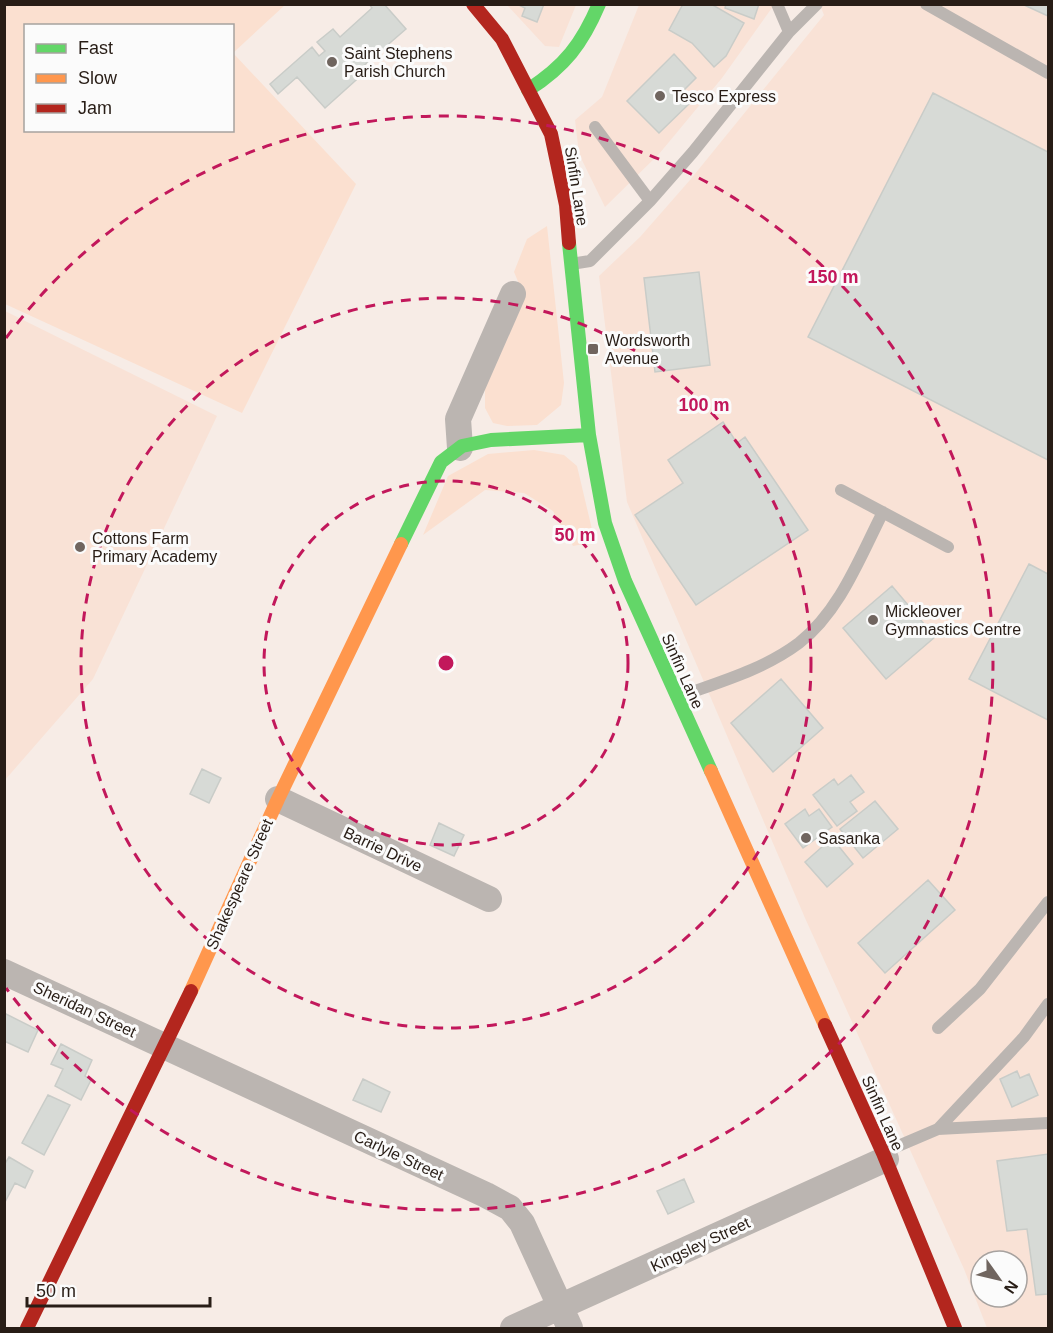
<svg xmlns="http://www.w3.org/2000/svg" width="1053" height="1333" font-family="Helvetica,sans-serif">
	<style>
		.built { fill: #f9e2d6; fill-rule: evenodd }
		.green { fill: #fbe0d0; fill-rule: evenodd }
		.building { fill: #d7dad6; stroke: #c9ccc8; stroke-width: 1.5 }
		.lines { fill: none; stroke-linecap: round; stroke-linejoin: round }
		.lane { stroke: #bbb5b1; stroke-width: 12 }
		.street { stroke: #bbb5b1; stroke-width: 26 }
		.fast { stroke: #63d668; stroke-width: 14 }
		.slow { stroke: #ff974d; stroke-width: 14 }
		.jam { stroke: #b3261e; stroke-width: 14 }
		.ring { fill: none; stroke: #c2185b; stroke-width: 3; stroke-dasharray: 10 8 }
		.poi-dot { fill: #70655f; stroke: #fbfbfb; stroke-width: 2 }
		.labels { text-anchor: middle; stroke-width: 6; stroke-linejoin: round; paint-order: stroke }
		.poi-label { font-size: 16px; fill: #281d16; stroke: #fbfbfb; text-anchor: start }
		.street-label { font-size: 16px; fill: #281d16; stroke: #fbfbfb }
		.centre { fill: #c2185b; stroke: #fbfbfb; stroke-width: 3 }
		.ring-label { font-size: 18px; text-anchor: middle; font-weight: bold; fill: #c2185b; stroke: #fbfbfb; stroke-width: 6; stroke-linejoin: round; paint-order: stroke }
	</style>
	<rect width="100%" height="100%" fill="#f7ece6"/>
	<path class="built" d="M507 5H576L559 47 545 46Z
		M639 5H774L722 78 659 154 605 207 579 154 575 120 602 97Z
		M820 5H1048V1328H987L964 1269 805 918 627 502 599 276 640 237 690 180 824 15ZM981 1261H1017V1297H981Z
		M5 311 217 416 93 679 5 780Z"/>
	<path class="green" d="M4 5H285L233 53 356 184 242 413 5 304ZM26 26H232V130H26Z
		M547 226 564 383 561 405 537 425 507 426 493 423 485 408V389L525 298 514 272 527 239Z
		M534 450 564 455 577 466 595 542 573 546 553 511 524 493 485 490 423 535 448 476 488 454Z"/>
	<path class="building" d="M369 4H384L406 29 361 68 365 72 325 108 297 77 278 94 270 84 312 47 319 56 325 51 317 42 333 29 340 37 372 8Z
		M517 4H544L537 22 522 16 525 8Z
		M683 4H711L744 23 726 56 714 67 692 43 669 30Z
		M726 4H759L754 19 725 8Z
		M1022 4H1048V16Z
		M674 54 696 78 683 91 692 101 659 133 627 101Z
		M933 93 1048 152V460L808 337Z
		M699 272 710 365 655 372 644 278Z
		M723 422 737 443 745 437 808 530 696 605 635 515 683 483 668 460Z
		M1029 564 1048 574V720L969 679Z
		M892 586 935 637 886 679 843 628Z
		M781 679 823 728 773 772 731 723Z
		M202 769 221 778 209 803 190 794Z
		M851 775 864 792 850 802 857 811 837 826 813 795 834 779 838 785Z
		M875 801 898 829 863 858 840 829Z
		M805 809 809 816 819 809 832 827 803 848 785 824Z
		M439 823 464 835 454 856 430 845Z
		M832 838 853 864 827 887 805 862Z
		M928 880 955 910 885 973 858 943Z
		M4 1013 38 1030 28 1052 4 1041Z
		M61 1044 92 1060 85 1076 91 1080 81 1100 55 1086 63 1069 51 1064Z
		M1017 1071 1020 1078 1029 1074 1038 1095 1012 1107 1000 1079Z
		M363 1079 390 1092 381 1112 353 1100Z
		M48 1095 70 1105 44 1155 22 1143Z
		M1048 1154V1294L1036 1295 1027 1229 1007 1231 997 1161Z
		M9 1157 33 1171 25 1188 15 1183 4 1204V1165Z
		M684 1179 694 1202 668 1214 657 1191Z"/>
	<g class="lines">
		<path class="lane" d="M777 4 789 32
			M926 4 1048 73
			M595 127 650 201
			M571 264 590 261 650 201 693 152 789 32 817 4
			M841 490 948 547
			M678 697C719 682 763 670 799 643 840 611 860 557 883 512
			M938 1028 980 989 1048 902
			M938 1129 1024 1037 1048 1004
			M884 1152 938 1129 1048 1123"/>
		<path class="street" d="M460 448 458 419 513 294
			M278 799 489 899
			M4 972 486 1195 510 1208 522 1223 570 1328
			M513 1328 886 1159"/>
		<path class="fast" d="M528 90C565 66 582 44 599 4
			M569 243 589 435 605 523 625 581 711 771
			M401 544 441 462 462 446 491 440 589 435"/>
		<path class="slow" d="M711 771 825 1025
			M191 991 278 799 401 544"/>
		<path class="jam" d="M473 4 502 39 551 134 566 205 569 243
			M825 1025 883 1153 955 1328
			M27 1328 191 991"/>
	</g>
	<g class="ring">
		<circle cx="446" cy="663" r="182"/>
		<circle cx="446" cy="663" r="365"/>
		<path d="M6 338A547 547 0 1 1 6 988"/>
	</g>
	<g class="poi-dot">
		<circle cx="332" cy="62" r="6"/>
		<circle cx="660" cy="96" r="6"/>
		<rect x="587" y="343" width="12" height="12" rx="3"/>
		<circle cx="80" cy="547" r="6"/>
		<circle cx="873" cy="620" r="6"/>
		<circle cx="806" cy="838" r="6"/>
	</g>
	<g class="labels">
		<g class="poi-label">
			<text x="344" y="59">Saint Stephens<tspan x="344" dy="18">Parish Church</tspan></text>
			<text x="672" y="102">Tesco Express</text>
			<text x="605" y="346">Wordsworth<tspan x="605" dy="18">Avenue</tspan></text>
			<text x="92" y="544">Cottons Farm<tspan x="92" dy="18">Primary Academy</tspan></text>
			<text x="885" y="617">Mickleover<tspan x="885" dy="18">Gymnastics Centre</tspan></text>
			<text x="818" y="844">Sasanka</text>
		</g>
		<g class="street-label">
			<text transform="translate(577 186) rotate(81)" y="6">Sinfin Lane</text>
			<text transform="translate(683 671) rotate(66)" y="6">Sinfin Lane</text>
			<text transform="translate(383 849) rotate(25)" y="6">Barrie Drive</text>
			<text transform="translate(239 884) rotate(-66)" y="6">Shakespeare Street</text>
			<text transform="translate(85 1009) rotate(25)" y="6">Sheridan Street</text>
			<text transform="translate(883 1113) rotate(66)" y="6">Sinfin Lane</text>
			<text transform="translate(399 1155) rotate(25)" y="6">Carlyle Street</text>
			<text transform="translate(700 1244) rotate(-25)" y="6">Kingsley Street</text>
		</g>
	</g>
	<circle cx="446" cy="663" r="9" class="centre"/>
	<g class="ring-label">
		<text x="833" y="283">150 m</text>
		<text x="704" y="411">100 m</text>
		<text x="575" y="541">50 m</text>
	</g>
	<rect width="1053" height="1333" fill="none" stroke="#281d16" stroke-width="12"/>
	<rect x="24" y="24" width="210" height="108" fill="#fbfbfb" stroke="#a7a29f" stroke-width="1.5"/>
	<rect x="36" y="44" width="30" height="9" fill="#63d668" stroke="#a7a29f" stroke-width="1.5"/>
	<text x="78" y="54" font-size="18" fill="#281d16">Fast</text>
	<rect x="36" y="74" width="30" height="9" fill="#ff974d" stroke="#a7a29f" stroke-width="1.5"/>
	<text x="78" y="84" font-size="18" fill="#281d16">Slow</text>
	<rect x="36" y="104" width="30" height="9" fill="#b3261e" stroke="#a7a29f" stroke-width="1.5"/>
	<text x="78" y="114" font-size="18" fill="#281d16">Jam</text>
	<g transform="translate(999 1279) rotate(124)"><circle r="28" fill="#fbfbfb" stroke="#a7a29f" stroke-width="1.5"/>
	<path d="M0-4.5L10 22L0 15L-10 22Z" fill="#70655f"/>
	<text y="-9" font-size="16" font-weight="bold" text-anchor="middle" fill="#281d16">N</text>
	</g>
	<path d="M27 1297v9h183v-9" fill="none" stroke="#281d16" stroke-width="3"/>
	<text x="36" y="1297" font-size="18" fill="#281d16" stroke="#fbfbfb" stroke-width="4.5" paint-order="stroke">50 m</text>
</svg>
